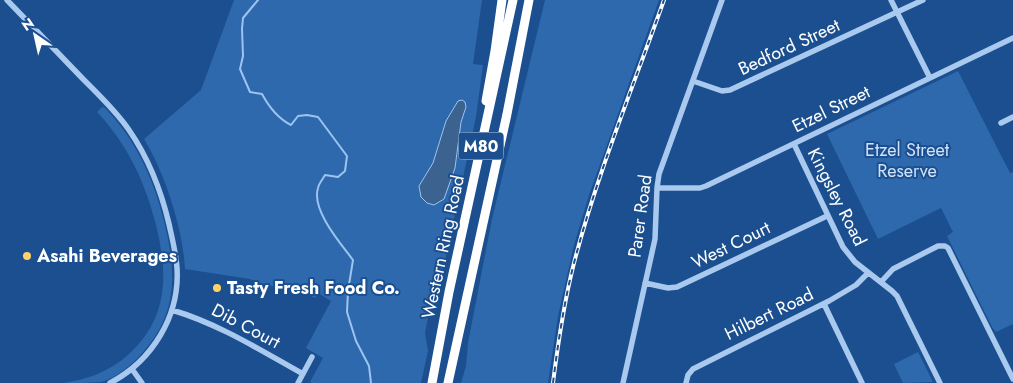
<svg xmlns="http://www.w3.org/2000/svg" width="1013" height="383" font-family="Jost,sans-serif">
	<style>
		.green { fill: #2e69ad }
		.water { fill: #3c6290; stroke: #9cc4f0 }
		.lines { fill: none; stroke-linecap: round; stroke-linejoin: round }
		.stream { stroke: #9cc4f0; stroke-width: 2 }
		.minor { stroke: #a9c9ee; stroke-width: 5.5 }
		.highway { stroke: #fff; stroke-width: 9 }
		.rail-casing { stroke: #fff; stroke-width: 4 }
		.rail { stroke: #1b4f8f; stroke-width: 2; stroke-dasharray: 5.5; stroke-linecap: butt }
		.poi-dot { fill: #ffd166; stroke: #1b4f8f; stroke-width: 2 }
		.labels { text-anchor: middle; stroke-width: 4; stroke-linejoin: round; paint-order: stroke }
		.shield { fill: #1b4f8f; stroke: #bbcadd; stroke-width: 1 }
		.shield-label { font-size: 16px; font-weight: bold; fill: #fff }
		.street-label { font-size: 18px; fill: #fff; stroke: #1b4f8f }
		.park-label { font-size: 18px; fill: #cfe3fa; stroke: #1b4f8f }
		.poi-label { font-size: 18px; font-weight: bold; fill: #fff; stroke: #1b4f8f; text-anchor: start }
	</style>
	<rect width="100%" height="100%" fill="#1b4f8f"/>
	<path class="green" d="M234 0H482L473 64 483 65 476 117 437 298 432 297 425 333 428 351 421 383H312L310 382 323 358 306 348 331 301 318 293 315 298 301 291 298 295 284 288 265 285 250 279 185 269C183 229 165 173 144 139L201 90Z
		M545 0H659L589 195 574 245 558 316 548 383H461L466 366 468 343 492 219Z
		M958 71 1010 173 1013 172V324L996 332 992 327 947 236 953 232 941 208 878 239 827 134Z
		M102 107 105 108C137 141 154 180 165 225 176 272 178 312 144 351 134 363 117 378 101 382 90 383 75 383 63 383 87 380 110 371 128 355 169 318 168 274 156 225 145 182 128 145 97 112Z
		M918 352 933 382 903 383 894 364Z"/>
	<path class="water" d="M462 100 465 102 466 107 461 122 455 168 444 199 434 205 427 203 421 197 419 186 433 163 446 121 458 101Z"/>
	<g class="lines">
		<path class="stream" d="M258 0 243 18 242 29 243 56 240 69 250 92 262 94C269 107 277 118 291 125L298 116 307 115 318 117 347 156 345 171 338 177 325 175C323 179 319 183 318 188 311 210 341 244 353 260L348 291 347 312 356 341 369 366 371 383"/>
		<path class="minor" d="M7 0C32 26 58 53 83 79 99 95 116 111 129 130 149 159 161 190 169 224 172 238 176 253 177 268 180 316 152 361 110 383
			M891 0 930 78
			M693 81 722 91 730 90 923 0
			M1001 123 1013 117
			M794 144 843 247 855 262 892 291 897 296 940 383
			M657 188H700L706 186 1013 38
			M881 282 893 269 938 246H945L948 248 1013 379
			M645 283 668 288 677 287 827 216
			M824 304 862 383
			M172 310C219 324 260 350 303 374
			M132 369 142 383
			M298 383 312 357
			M623 383 655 239 657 188 659 174 722 0
			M686 383 688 375 693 369 829 301 856 285 868 273"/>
		<path class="highway" d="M486 101 495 51 502 0
			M432 383 449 292 513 0
			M448 383 507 114 529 0"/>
		<g class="rail-casing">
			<path id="rail" d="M553 383C558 343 564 302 574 263 597 174 633 87 664 0"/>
		</g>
		<use href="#rail" class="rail"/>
	</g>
	<g class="poi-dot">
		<circle cx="27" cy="256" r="5"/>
		<circle cx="217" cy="288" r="5"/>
	</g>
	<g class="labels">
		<rect class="shield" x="458.5" y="132.5" width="45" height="27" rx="4"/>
		<g class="shield-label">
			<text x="481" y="152">M80</text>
		</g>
		<g class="street-label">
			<text transform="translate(789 47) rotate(-25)" y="6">Bedford Street</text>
			<text transform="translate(831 109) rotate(-26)" y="6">Etzel Street</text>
			<text transform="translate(837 197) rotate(63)" y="6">Kingsley Road</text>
			<text transform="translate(640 216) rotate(-82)" y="6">Parer Road</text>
			<text transform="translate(731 245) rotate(-26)" y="6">West Court</text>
			<text transform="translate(443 247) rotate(-78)" y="6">Western Ring Road</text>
			<text transform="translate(769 314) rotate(-26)" y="6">Hilbert Road</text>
			<text transform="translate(246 326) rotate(28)" y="6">Dib Court</text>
		</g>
		<g class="park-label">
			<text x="907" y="156">Etzel Street<tspan x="907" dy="21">Reserve</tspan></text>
		</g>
		<g class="poi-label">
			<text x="37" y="262">Asahi Beverages</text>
			<text x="227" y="294">Tasty Fresh Food Co.</text>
		</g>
	</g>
	<g transform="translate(35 35) rotate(326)" stroke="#1b4f8f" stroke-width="4" paint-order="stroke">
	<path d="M0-4L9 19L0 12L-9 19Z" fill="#ffffff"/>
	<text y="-8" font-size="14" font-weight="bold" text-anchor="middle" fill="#ffffff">N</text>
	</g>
</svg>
